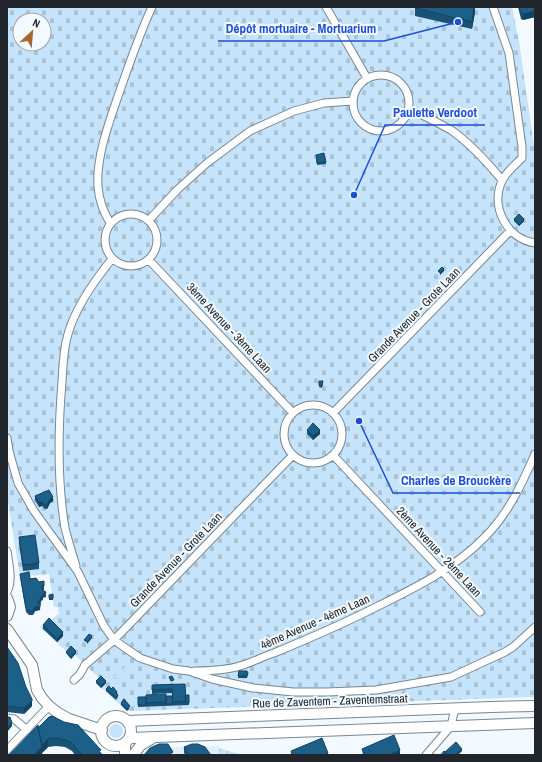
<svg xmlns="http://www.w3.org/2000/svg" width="542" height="762" font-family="'Archivo Narrow',sans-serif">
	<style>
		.built { fill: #e1effa }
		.grass { fill: #c5e3fa }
		.cemetery { fill: url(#cemetery-stones); fill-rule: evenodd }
		.garden { fill: url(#garden-furrows) }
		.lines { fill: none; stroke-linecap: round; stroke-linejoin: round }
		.street-casing { stroke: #788793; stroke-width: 9 }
		.secondary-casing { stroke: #788793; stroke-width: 12 }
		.street { stroke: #fff; stroke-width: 7 }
		.secondary { stroke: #fff; stroke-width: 10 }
		.wall { fill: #185377 }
		.shaded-wall { fill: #144361 }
		.building { fill: #1c608a; stroke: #144361 }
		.labels { text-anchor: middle; stroke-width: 4; stroke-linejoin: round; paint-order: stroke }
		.street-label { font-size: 12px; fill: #20262b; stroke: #f3faff }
		.leader { fill: none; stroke: #1d4ed8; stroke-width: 1.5 }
		.callout-dot { fill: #1d4ed8; stroke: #f3faff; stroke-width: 1.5 }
		.callout-label { font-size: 13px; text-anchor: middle; font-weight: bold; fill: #1d4ed8; stroke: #f3faff; stroke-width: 4; stroke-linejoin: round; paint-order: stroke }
	</style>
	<defs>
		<pattern id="cemetery-stones" width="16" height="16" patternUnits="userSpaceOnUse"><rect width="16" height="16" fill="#c5e3fa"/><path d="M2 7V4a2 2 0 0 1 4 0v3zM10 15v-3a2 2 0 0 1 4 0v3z" fill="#a9c3d6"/></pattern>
		<pattern id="garden-furrows" width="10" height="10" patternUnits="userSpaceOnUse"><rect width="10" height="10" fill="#c5e3fa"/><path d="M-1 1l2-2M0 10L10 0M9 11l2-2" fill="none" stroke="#a9c3d6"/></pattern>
	</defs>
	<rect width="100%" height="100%" fill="#f3faff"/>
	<path class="built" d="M219 746V755H143L155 748Z"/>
	<path class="grass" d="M109 731a7 7 0 1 1 14 0a7 7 0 1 1-14 0Z"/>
	<path class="cemetery" d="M7 7H512L519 41 535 153V697L127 711 96 683 100 679 75 655 71 659 66 653 67 652 40 627 50 618 52 619 59 613 58 607H54L49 574 20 577 7 496ZM20 20H44V44H20Z"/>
	<path class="garden" d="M124 667 128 668C127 675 122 678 116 679L114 676 122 672Z
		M219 748 242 755H219Z"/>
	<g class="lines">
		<g class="street-casing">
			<path id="street" d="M326 7 367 78
				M493 7 509 53 522 147V158C515 165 506 172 502 181 490 207 507 239 535 243
				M353 103a28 28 0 1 1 56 0a28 28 0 1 1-56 0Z
				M409 109C423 115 437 122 451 130 470 143 487 162 502 180
				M105 240a26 26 0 1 1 52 0a26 26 0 1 1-52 0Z
				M149 220 177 190 207 163 250 131 294 111 324 103 353 101
				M110 223C103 210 99 201 98 186 96 159 108 125 117 99 128 68 138 37 152 7
				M149 260 293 413
				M284 434a29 29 0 1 1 58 0a29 29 0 1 1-58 0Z
				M333 413 510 231
				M7 438 9 451 18 483 34 511 78 572 104 626 114 640 140 658 173 669 189 671 212 679 253 688 293 692H327L376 690 451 677 505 652 513 647 535 627
				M333 455 480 612
				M7 551C9 565 13 580 7 592
				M76 566C72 553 68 540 65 528 57 480 58 430 62 382 63 366 63 350 68 334 76 306 94 281 112 259
				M195 671C211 671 230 670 246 664 255 661 264 656 274 653 303 641 331 629 360 615 404 593 450 573 485 537 508 514 522 484 535 454
				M74 680 80 674 85 665 114 640 293 455
				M7 718 14 719 27 730
				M7 750 49 706
				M426 755 451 726 455 708"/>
		</g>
		<g class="secondary-casing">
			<path id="secondary" d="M7 598 10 607 7 616
				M7 629 32 665 37 690 42 698 49 706 58 713 69 719 102 730
				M101 731a15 15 0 1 1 30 0a15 15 0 1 1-30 0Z
				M127 721 491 707 535 706
				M130 738 535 723
				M125 744V755
				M133 755 141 745 153 738"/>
		</g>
		<use href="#street" class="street"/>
		<use href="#secondary" class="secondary"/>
	</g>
	<path class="wall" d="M415 7H475V12L472 29 415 16Z
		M518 7H535V17L523 20 521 19Z
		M316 155 326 162V164L317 165Z
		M514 219 524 221 519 226 514 221Z
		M323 383 322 388 319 387V385Z
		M307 430 320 434 313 440 307 434Z
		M35 496 53 501 50 503 47 509H45L42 506 39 507 35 500Z
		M19 537 39 563V569L23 571 19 543Z
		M20 574 39 582 44 586V590H43V591L46 593V597L43 598V600L41 601 40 610 35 611 33 615H29L26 612 20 577Z
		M53 594V600H49V595Z
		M43 625 63 636 57 642 43 629Z
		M7 647 32 706 24 714 7 712Z
		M66 652 76 653 71 659 66 653Z
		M239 671 248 674 247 678H238Z
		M96 681 106 683 101 688 96 683Z
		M185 684V695H189V705L138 707V697L166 696 173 700 172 693 152 694V685Z
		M106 689H111L117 694 118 697 116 700 106 691Z
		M121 703 130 708 127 711 121 705Z
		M38 728 101 753 102 755H75L72 751 65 747 56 746 48 747 42 753V755Z
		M184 747 211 755H186L184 753Z
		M362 749 400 755H363Z"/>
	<path class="shaded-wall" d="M474 7 475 12 472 29V22Z
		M535 11V17L523 20V14Z
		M524 219V221L519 226V225Z
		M444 269V271L440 275V273Z
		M320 430V434L313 440V436Z
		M53 497V501L50 503 47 509V505L50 499Z
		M42 502V506L39 507V503Z
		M40 606V610L35 611 33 615V611L35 607Z
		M63 632V636L57 642V639Z
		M92 636V638L87 644V642Z
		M76 651V653L71 659V657Z
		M106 681V683L101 688V686Z
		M32 699V706L24 714V708Z
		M12 723V726L7 732V728Z
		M48 739V747L42 753V755H34L42 746Z
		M462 749V751L458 755H456Z
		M400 750V755H389Z
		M328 753V755H323Z"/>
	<path class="building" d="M415 7H474L472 22 415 8Z
		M519 7H535V11L523 14 521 13Z
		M324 153 326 162 317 163 316 155Z
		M519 214 524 219 519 225 514 219Z
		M442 267 444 269 440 273 438 271Z
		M319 381H323L322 386 319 385Z
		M313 423 320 430 313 436 307 430Z
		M49 490 53 497 50 499 47 505H45L42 502 39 503 35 496Z
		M35 535 39 563 23 565 19 537Z
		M29 572 30 579 36 578 39 582 44 581V586H42L43 591H45L46 593 43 594V596L40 597 41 601H38V604L40 603V606L35 607 33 611H29L26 608 20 574Z
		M53 594V598H49V595Z
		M49 618 63 632 57 639 43 625Z
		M89 634 92 636 87 642 84 640Z
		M71 646 76 651 71 657 66 652Z
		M7 647 18 663 26 687 32 699V701L24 708 7 706Z
		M239 671H247L248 673 247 676H238Z
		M101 676 106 681 101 686 96 681Z
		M172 676 174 680 171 681 169 677Z
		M185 684 186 701 173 702 172 689 152 690V685Z
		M109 686 111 689 113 687 117 692 116 693 118 695 116 698 106 689Z
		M166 694V702L146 703V695Z
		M185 695H189V703H186Z
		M166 696H172L173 704H166Z
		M138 697H146V705H138Z
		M124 699 130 706 127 709 121 703Z
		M52 716 64 722 78 725 101 750 99 751 102 755H82L72 743 65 740 56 738 48 739 42 745 38 728 49 717Z
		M7 717H10L12 723 7 728Z
		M38 725 42 747 34 755H9Z
		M394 735 400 750 389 755H365L362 749Z
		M322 738 328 753 323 755H292L291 751Z
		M456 742 462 749 456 755H448L445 752Z
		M159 744H168L173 752 169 755H144L150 748Z
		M192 744H198L205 747 211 755H188L184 747Z
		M444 751 448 755H441Z"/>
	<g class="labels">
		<g class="street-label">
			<text transform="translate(414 315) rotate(-46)" y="4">Grande Avenue - Grote Laan</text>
			<text transform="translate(229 328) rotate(47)" y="4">3ème Avenue - 3ème Laan</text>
			<text transform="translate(439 552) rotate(47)" y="4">2ème Avenue - 2ème Laan</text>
			<text transform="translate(176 560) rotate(-46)" y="4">Grande Avenue - Grote Laan</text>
			<text transform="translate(315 622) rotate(-24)" y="4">4ème Avenue - 4ème Laan</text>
			<text transform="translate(330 701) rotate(-2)" y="4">Rue de Zaventem - Zaventemstraat</text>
		</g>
	</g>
	<path class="leader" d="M458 22L384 41H218M354 195L385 125H485M359 421L393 493H520"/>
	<g class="callout-dot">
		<circle cx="458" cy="22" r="4"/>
		<circle cx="354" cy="195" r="4"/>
		<circle cx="359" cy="421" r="4"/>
	</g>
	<g class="callout-label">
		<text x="301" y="33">Dépôt mortuaire - Mortuarium</text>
		<text x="435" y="117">Paulette Verdoot</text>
		<text x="456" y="485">Charles de Brouckère</text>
	</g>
	<rect width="542" height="762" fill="none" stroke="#20262b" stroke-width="16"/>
	<g transform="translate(32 32) rotate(26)"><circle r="19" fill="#f3faff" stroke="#9fa5aa"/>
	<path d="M0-3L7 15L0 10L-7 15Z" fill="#a7682f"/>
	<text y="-6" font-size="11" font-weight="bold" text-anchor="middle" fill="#20262b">N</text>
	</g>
</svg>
